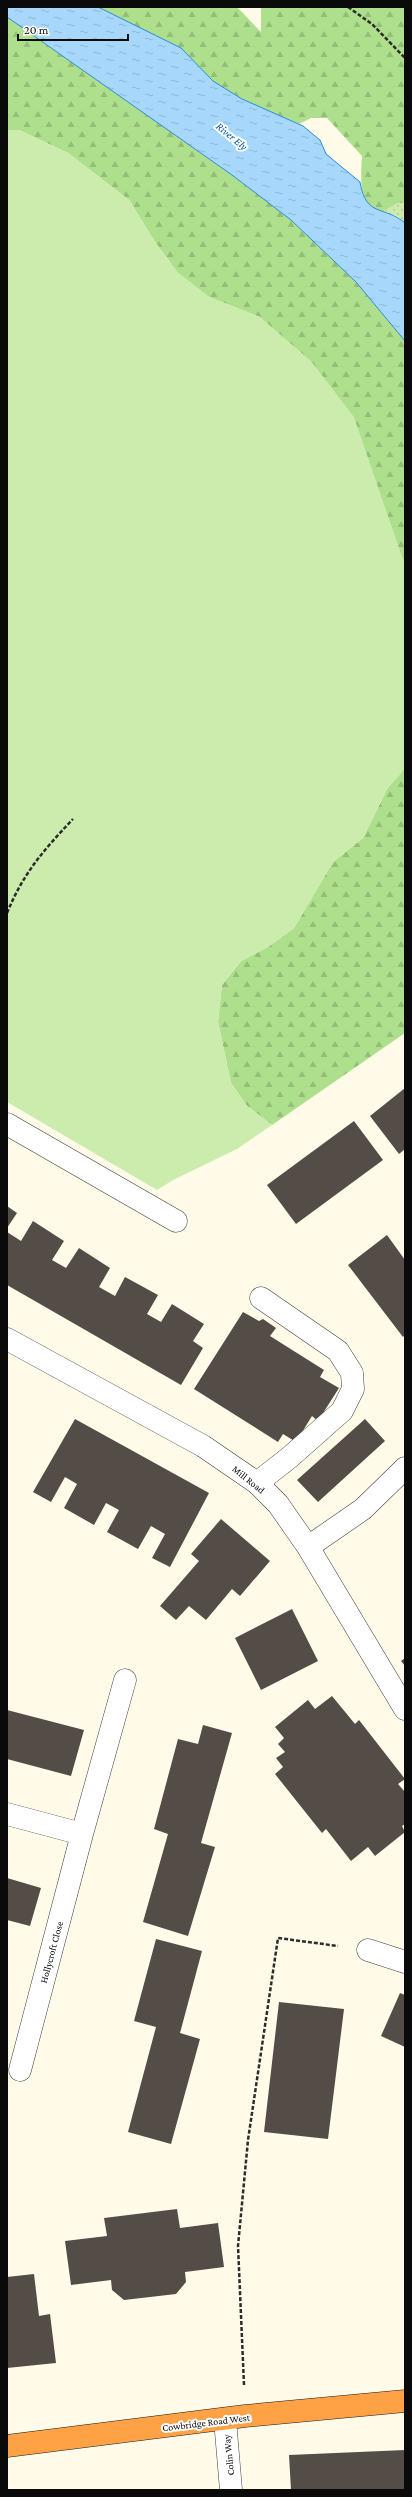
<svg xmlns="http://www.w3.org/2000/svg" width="412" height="2497" font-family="'Crimson Pro',serif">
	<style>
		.grass { fill: url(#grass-dots) }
		.forest { fill: url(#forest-firs) }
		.park { fill: #ccecae }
		.water { fill: url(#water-ripples); stroke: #278bd9 }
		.building { fill: #544c46 }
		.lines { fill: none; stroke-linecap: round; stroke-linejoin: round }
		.lane-casing { stroke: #3d3d3d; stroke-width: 23 }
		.street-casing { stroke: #3d3d3d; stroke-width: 23 }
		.highway-casing { stroke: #1b1b1b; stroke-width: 23 }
		.path { stroke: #2c2c2c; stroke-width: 2.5; stroke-dasharray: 4 2; stroke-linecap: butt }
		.lane { stroke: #fff; stroke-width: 22 }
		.street { stroke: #fff; stroke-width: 22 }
		.highway { stroke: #ffa246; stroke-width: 22 }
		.labels { text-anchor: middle; stroke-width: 4; stroke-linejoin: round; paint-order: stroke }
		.street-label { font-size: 10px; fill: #0a0a0a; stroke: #fff }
		.water-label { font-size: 11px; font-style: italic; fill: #0a5ba6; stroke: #fff }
	</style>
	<defs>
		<pattern id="grass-dots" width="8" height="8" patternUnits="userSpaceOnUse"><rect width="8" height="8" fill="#ccecae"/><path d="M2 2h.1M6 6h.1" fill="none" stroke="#aec994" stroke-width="1.8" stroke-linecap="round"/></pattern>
		<pattern id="forest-firs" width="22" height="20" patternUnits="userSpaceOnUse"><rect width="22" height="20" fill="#aedf8c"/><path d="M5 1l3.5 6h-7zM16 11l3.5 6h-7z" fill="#94be77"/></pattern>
		<pattern id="water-ripples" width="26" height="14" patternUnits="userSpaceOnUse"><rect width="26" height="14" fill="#a7d8fc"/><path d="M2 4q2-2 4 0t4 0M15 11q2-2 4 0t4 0" fill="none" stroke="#8eb8d7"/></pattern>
	</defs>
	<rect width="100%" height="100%" fill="#fffbe8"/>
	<path class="grass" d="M398 203H405V223L397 216 382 212Z"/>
	<path class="forest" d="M98 7H237L261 32V7H405V203H398L382 212C357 206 361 177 362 156L327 118H311L299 124 242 99 213 81 181 48Z
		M7 17 232 175 291 220 356 282 405 341V566L385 509 260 317 209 297 178 273 155 242 129 200 68 153 19 130H7Z
		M405 768V1033L272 1125 247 1106 231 1083 218 1022 222 985 241 961 268 947 294 928 333 862 363 838 387 789Z"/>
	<path class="park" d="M7 130H19L68 153 129 200 155 242 178 273 209 297 260 317 311 361 354 417 405 566V768L387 789 363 838 333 862 294 928 268 947 241 961 222 985 218 1022 231 1083 247 1106 272 1125 237 1149 173 1180 157 1190 7 1102Z"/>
	<path class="water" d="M7 7H98L181 48 213 81 242 99 303 126 320 140 326 154 360 182C366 218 384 205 405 223V341L356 282 291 220 232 175 7 17Z"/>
	<path class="building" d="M405 1088V1149L399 1154 370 1116Z
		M354 1121 383 1160 296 1224 267 1185Z
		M7 1206 17 1213 7 1228Z
		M33 1221 64 1241 52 1260 66 1268 79 1248 110 1268 99 1287 115 1296 125 1277 158 1295 147 1314 161 1322 172 1304 204 1324 193 1341 203 1348 181 1385 7 1285V1232L21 1241Z
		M387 1235 405 1260V1335L403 1337 348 1265Z
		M243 1312 259 1321 263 1319 276 1328 270 1336 324 1370 320 1377 339 1388 318 1421 312 1416 296 1442 283 1434 278 1442 194 1389Z
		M75 1419 209 1493 170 1567 152 1558 165 1534 151 1526 138 1549 107 1532 119 1510 106 1503 94 1525 64 1508 77 1484 65 1477 51 1502 33 1492Z
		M365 1419 385 1441 318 1502 297 1480Z
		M221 1519 270 1561 240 1596 232 1589 206 1620 189 1606 176 1620 160 1606 199 1561 191 1554Z
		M292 1609 318 1661 261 1690 235 1638Z
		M405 1658V1666L401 1661Z
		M332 1696 355 1724 359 1720 405 1779 398 1784 405 1792V1824L402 1826 405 1832 375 1856 368 1847 351 1861 326 1829 322 1833 275 1774 283 1767 276 1758 285 1752 278 1744 284 1738 275 1727 308 1700 315 1709Z
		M7 1710 84 1730 71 1776 7 1759Z
		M203 1725 232 1733 201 1843 215 1847 188 1936 143 1922 168 1834 154 1829 178 1739 198 1744Z
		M7 1878 41 1888 30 1926 7 1920Z
		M156 1939 202 1951 180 2033 200 2039 171 2144 128 2132 156 2027 134 2021Z
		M400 1993 405 1995V2047L381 2036Z
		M279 2002 344 2009 328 2139 264 2132Z
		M177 2209 180 2228 218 2223 224 2267 185 2272 186 2282 176 2294 124 2300 112 2290 111 2280 71 2285 65 2241 107 2236 104 2218Z
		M34 2274 39 2316 50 2314 56 2363 7 2368V2277Z
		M405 2450V2490H291L289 2455Z"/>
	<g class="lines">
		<g class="lane-casing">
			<path id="lane" d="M7 1124 176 1221
				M257 1483 290 1457 342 1411 353 1389 352 1373 338 1351 261 1298
				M368 1950 405 1962"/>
		</g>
		<g class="street-casing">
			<path id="street" d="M7 1339 203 1446 257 1483 278 1504 308 1547 405 1709
				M308 1547 363 1509 405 1468
				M7 1814 82 1834
				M20 2070 82 1834 125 1680
				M225 2420 231 2490"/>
		</g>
		<g class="highway-casing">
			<path id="highway" d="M7 2446 245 2416 405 2401"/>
		</g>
		<path class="path" d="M348 7 372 24 405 58
			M7 913C24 872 43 851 73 819
			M244 2385 238 2246 248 2140 278 1938 338 1946"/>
		<use href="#lane" class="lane"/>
		<use href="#street" class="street"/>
		<use href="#highway" class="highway"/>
	</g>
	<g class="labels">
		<g class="street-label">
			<text transform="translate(249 1479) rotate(39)" y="4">Mill Road</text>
			<text transform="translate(51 1952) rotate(-75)" y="4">Hollycroft Close</text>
			<text transform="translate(206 2422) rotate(-7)" y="4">Cowbridge Road West</text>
			<text transform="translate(228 2455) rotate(-96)" y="4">Colin Way</text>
		</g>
		<g class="water-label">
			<text transform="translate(232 136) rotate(39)" y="4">River Ely</text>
		</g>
	</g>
	<rect width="412" height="2497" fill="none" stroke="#0a0a0a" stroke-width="16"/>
	<path d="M18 34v6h110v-6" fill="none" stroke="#0a0a0a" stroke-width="2"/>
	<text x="24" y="34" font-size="12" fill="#0a0a0a" stroke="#ffffff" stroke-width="3" paint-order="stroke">20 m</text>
</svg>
